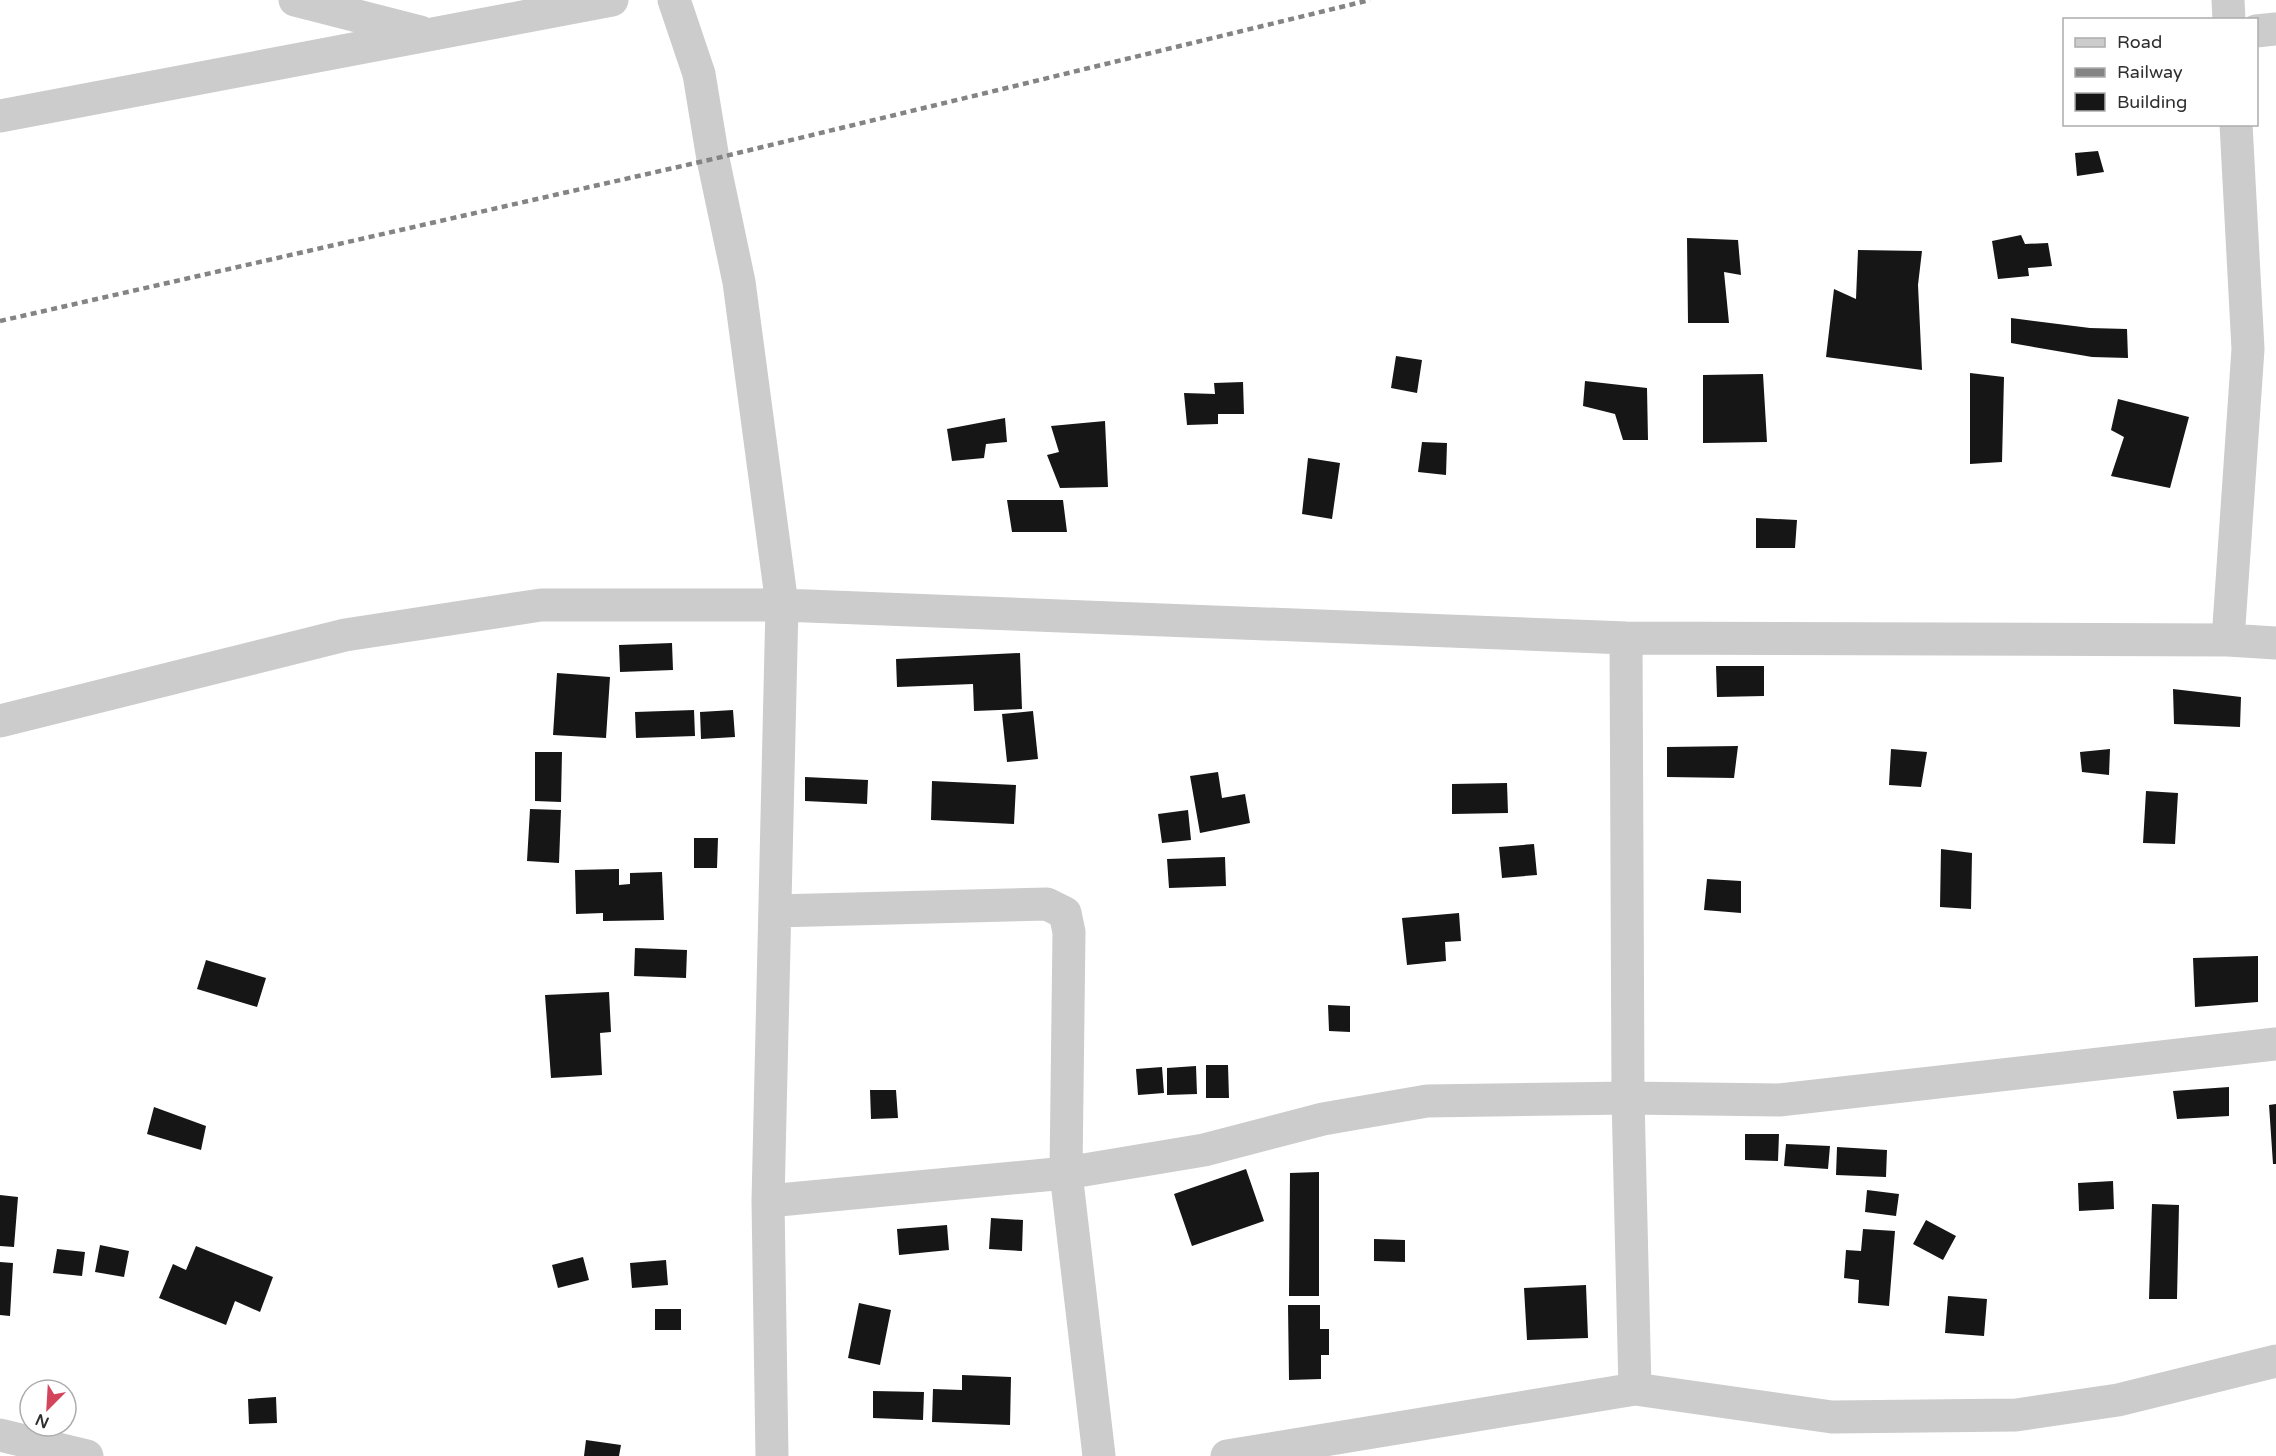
<svg xmlns="http://www.w3.org/2000/svg" width="2276" height="1456" font-family="'Varela Round',sans-serif">
	<style>
		.building { fill: #161616 }
		.lines { fill: none; stroke-linecap: round; stroke-linejoin: round }
		.minor { stroke: #ccc; stroke-width: 33 }
		.rail { stroke: #848484; stroke-width: 4.5; stroke-dasharray: 6 4.5; stroke-linecap: butt }
	</style>
	<rect width="100%" height="100%" fill="#fff"/>
	<path class="building" d="M2098 151 2104 172 2077 176 2075 153Z
		M2021 235 2025 244 2048 243 2052 266 2028 268 2029 276 1998 279 1992 241Z
		M1687 238 1738 240 1741 275 1724 272 1729 323H1688Z
		M1858 250 1922 251 1918 285 1922 370 1826 357 1834 289 1856 299Z
		M2011 318 2090 328 2127 329 2128 358 2092 357 2011 343Z
		M1396 356 1422 360 1417 393 1391 388Z
		M1970 373 2004 377 2002 462 1970 464Z
		M1763 374 1767 442 1703 443V375Z
		M1585 381 1647 388 1648 440H1623L1615 414 1583 406Z
		M1243 382 1244 414H1218V424L1187 425 1184 393 1215 394 1214 383Z
		M2118 399 2189 417 2170 488 2111 476 2124 437 2111 430Z
		M1005 418 1007 442 986 444 984 458 952 461 947 429Z
		M1105 421 1108 487 1060 488 1047 455 1059 452 1051 426Z
		M1422 442 1447 443 1446 475 1418 472Z
		M1308 458 1340 463 1332 519 1302 514Z
		M1007 500H1063L1067 532H1012Z
		M1756 518 1797 520 1795 548H1756Z
		M672 643 673 670 620 672 619 645Z
		M1020 653 1022 709 974 711 973 684 897 687 896 659Z
		M1716 666H1764V696L1717 697Z
		M557 673 610 677 606 738 553 735Z
		M2173 689 2241 697 2240 727 2174 724Z
		M694 710 695 736 636 738 635 712Z
		M733 710 735 737 701 739 700 712Z
		M1033 711 1038 759 1007 762 1002 714Z
		M1738 746 1734 778 1667 777V747Z
		M1891 749 1927 752 1921 787 1889 785Z
		M2110 749 2109 775 2082 772 2080 752Z
		M535 752H562L561 802 535 801Z
		M1218 772 1222 798 1245 794 1250 823 1200 833 1190 776Z
		M805 777 868 780 867 804 805 801Z
		M932 781 1016 785 1014 824 931 820Z
		M1507 783 1508 813 1452 814V784Z
		M2146 791 2178 793 2175 844 2143 843Z
		M530 809 561 810 559 863 527 861Z
		M1188 810 1191 840 1162 843 1158 814Z
		M694 838H718L717 868H694Z
		M1534 844 1537 875 1502 878 1499 847Z
		M1941 849 1972 853 1971 909 1940 907Z
		M1225 857 1226 886 1169 888 1167 859Z
		M619 869V885L630 884V873L662 872 664 920 603 921V913L576 914 575 870Z
		M1707 879 1741 881V913L1704 910Z
		M1459 913 1461 941 1445 942 1446 961 1407 965 1402 918Z
		M635 948 687 950 686 978 634 976Z
		M2258 956V1002L2195 1007 2193 958Z
		M206 960 266 978 257 1007 197 989Z
		M609 992 611 1032 600 1033 602 1075 551 1078 545 995Z
		M1328 1005 1350 1006V1032L1329 1031Z
		M1206 1065H1228L1229 1098H1206Z
		M1196 1066 1197 1094 1167 1095V1068Z
		M1162 1067 1164 1093 1138 1095 1136 1069Z
		M2229 1087V1116L2177 1119 2173 1091Z
		M870 1090H896L898 1118 871 1119Z
		M2276 1104V1164H2273L2269 1105Z
		M154 1107 206 1126 201 1150 147 1134Z
		M1745 1134H1779L1778 1161 1745 1160Z
		M1786 1144 1830 1146 1828 1169 1784 1166Z
		M1837 1147 1887 1150 1886 1177 1836 1175Z
		M1246 1169 1264 1221 1192 1246 1174 1194Z
		M1319 1172V1296H1289L1290 1173Z
		M2113 1181 2114 1209 2079 1211 2078 1183Z
		M1867 1190 1899 1194 1896 1216 1865 1212Z
		M0 1195 18 1197 14 1247 0 1246Z
		M2152 1204 2179 1205 2177 1299H2149Z
		M991 1218 1023 1220 1022 1251 989 1249Z
		M1926 1220 1956 1236 1943 1260 1913 1244Z
		M947 1225 949 1250 899 1255 897 1229Z
		M1863 1229 1895 1231 1889 1306 1858 1303 1859 1280 1844 1278 1846 1250 1861 1251Z
		M1374 1239 1405 1240V1262L1374 1261Z
		M100 1245 129 1251 124 1277 95 1272Z
		M196 1246 273 1277 260 1312 235 1301 226 1325 159 1298 173 1264 186 1270Z
		M57 1249 85 1252 82 1276 53 1273Z
		M583 1257 589 1280 558 1288 552 1265Z
		M666 1260 668 1285 632 1288 630 1263Z
		M0 1262 13 1263 10 1316 0 1315Z
		M1586 1285 1588 1338 1527 1340 1524 1288Z
		M1948 1296 1987 1299 1984 1336 1945 1333Z
		M859 1303 891 1310 880 1365 848 1358Z
		M1288 1305H1320V1329H1329V1355H1321V1379L1289 1380Z
		M655 1309H681V1330H655Z
		M962 1375 1011 1377 1010 1425 932 1422 933 1389 962 1390Z
		M873 1391 924 1392 923 1420 873 1418Z
		M276 1397 277 1423 249 1424 248 1399Z
		M586 1440 621 1445 619 1456H584Z"/>
	<g class="lines">
		<path class="minor" d="M295 0 420 32
			M674 0 699 74 713 159 739 282 782 605 768 1201 772 1456
			M2228 0 2229 20
			M2256 31 2276 29
			M0 116 612 0
			M1626 638 1628 1098 1635 1389
			M2228 640 2248 349 2236 124
			M0 721 345 635 541 605H782L1626 638 2228 640 2276 643
			M775 911 1047 904 1065 913 1069 932 1066 1173 1099 1456
			M768 1201 1066 1173 1204 1150 1323 1119 1427 1101 1628 1098 1779 1100 2276 1044
			M0 1435 87 1456
			M1227 1456 1635 1389 1832 1417 2016 1415 2118 1400 2276 1361"/>
		<path class="rail" d="M0 321 713 159 1370 0"/>
	</g>
	<rect x="2063" y="18" width="195" height="108" fill="#ffffff" stroke="#acacac" stroke-width="1.5"/>
	<rect x="2075" y="38" width="30" height="9" fill="#cccccc" stroke="#acacac" stroke-width="1.5"/>
	<text x="2117" y="48" font-size="18" fill="#2f2f2f">Road</text>
	<rect x="2075" y="68" width="30" height="9" fill="#848484" stroke="#acacac" stroke-width="1.5"/>
	<text x="2117" y="78" font-size="18" fill="#2f2f2f">Railway</text>
	<rect x="2075" y="93" width="30" height="18" fill="#161616" stroke="#acacac" stroke-width="1.5"/>
	<text x="2117" y="108" font-size="18" fill="#2f2f2f">Building</text>
	<g transform="translate(48 1408) rotate(204)"><circle r="28" fill="#ffffff" stroke="#acacac" stroke-width="1.5"/>
	<path d="M0-4.5L10 22L0 15L-10 22Z" fill="#d3455b"/>
	<text y="-9" font-size="16" font-weight="bold" text-anchor="middle" fill="#2f2f2f">N</text>
	</g>
</svg>
